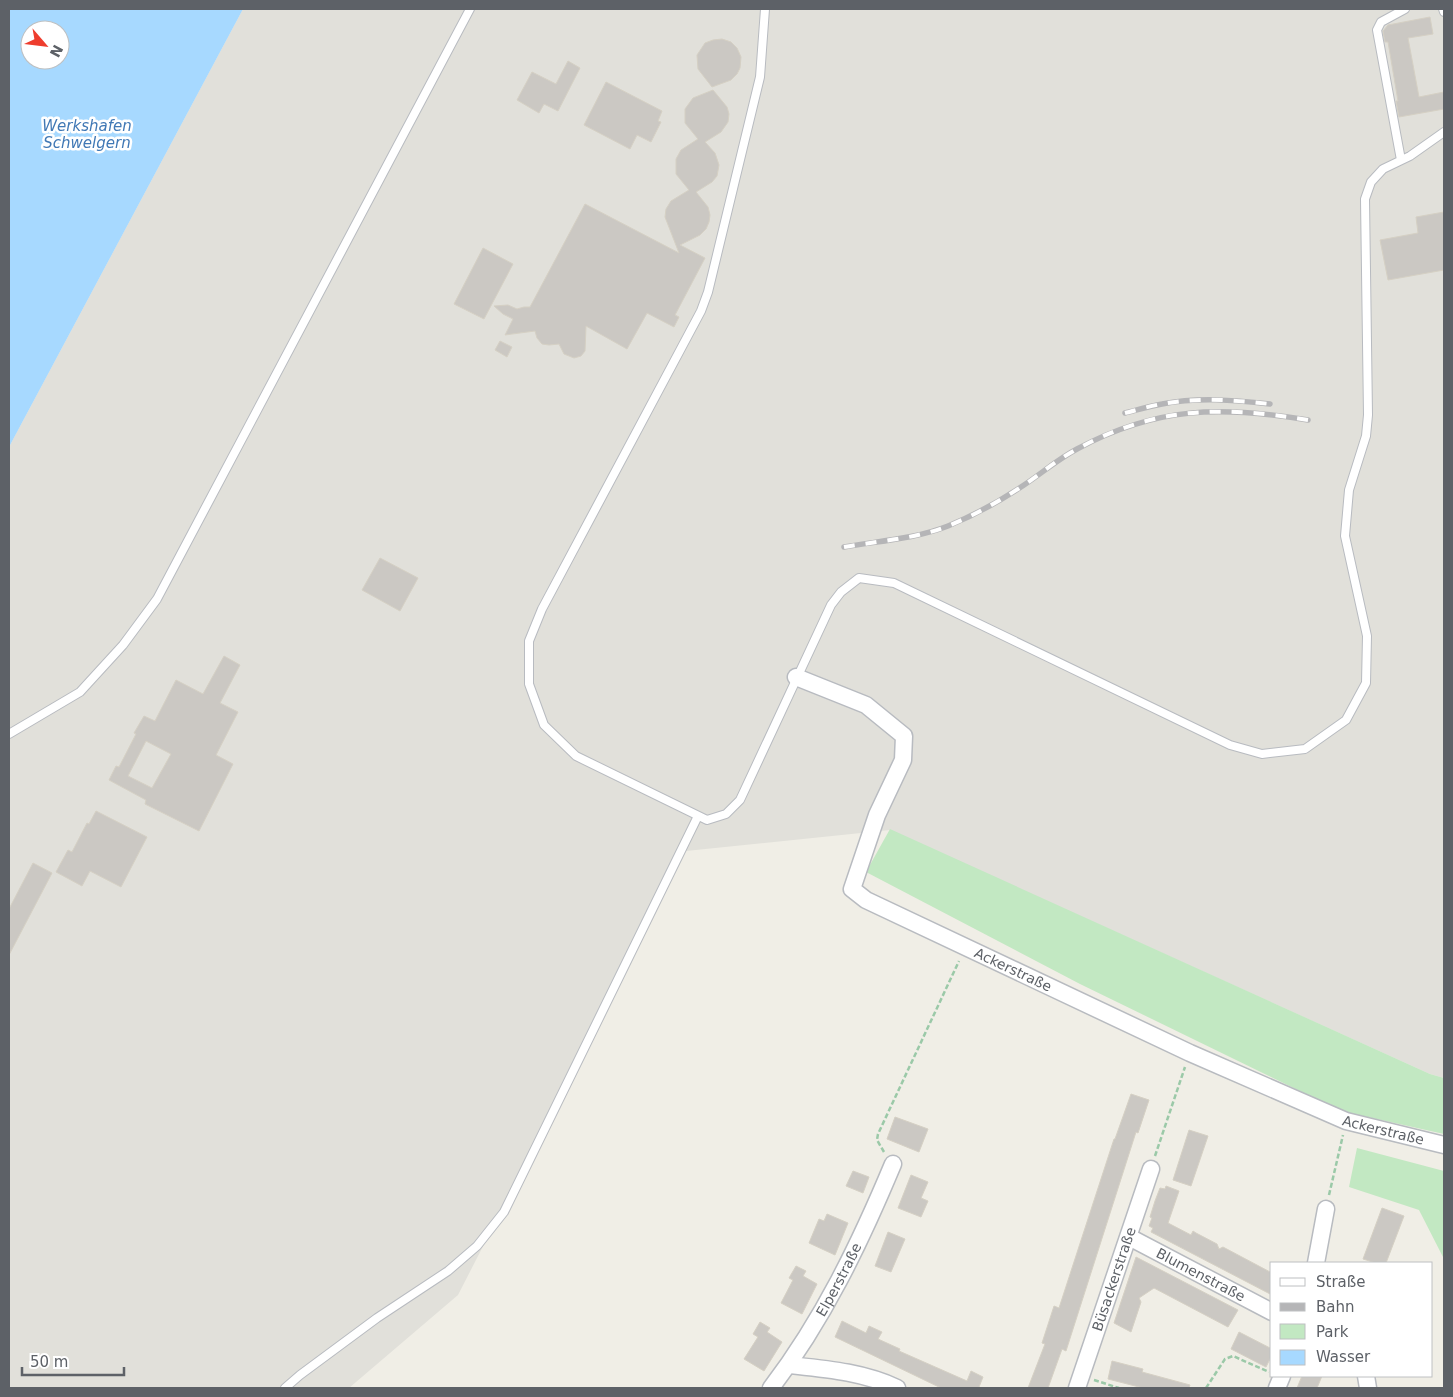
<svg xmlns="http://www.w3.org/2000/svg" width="1453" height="1397" font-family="'DejaVu Sans',sans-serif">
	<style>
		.industrial { fill: #e1e0da }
		.green { fill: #c2e8c2 }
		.water { fill: #a7d9ff; fill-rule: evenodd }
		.building { fill: #cbc8c3; stroke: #d5d0c4; fill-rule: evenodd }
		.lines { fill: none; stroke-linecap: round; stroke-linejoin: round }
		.lane-casing { stroke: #b8bbc0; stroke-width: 10 }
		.street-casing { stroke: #b8bbc0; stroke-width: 19 }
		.path { stroke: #9bc9a8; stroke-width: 2.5; stroke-dasharray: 5 2.5; stroke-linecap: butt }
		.lane { stroke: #fff; stroke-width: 8 }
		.street { stroke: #fff; stroke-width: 16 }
		.rail-casing { stroke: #b5b5b7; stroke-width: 5.5 }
		.rail { stroke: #fff; stroke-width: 4; stroke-dasharray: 11; stroke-linecap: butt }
		.labels { text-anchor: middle; stroke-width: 5; stroke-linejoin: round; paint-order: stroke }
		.street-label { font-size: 14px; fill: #5d6167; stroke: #fff }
		.water-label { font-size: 15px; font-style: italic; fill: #4078b5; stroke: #fff }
	</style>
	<rect width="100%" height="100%" fill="#f0eee6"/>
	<path class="industrial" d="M243 9H1444V1078L1430 1074 890 830 686 851 458 1295 349 1388H9V447Z"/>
	<path class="green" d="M890 829 1430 1074 1444 1078V1134L1341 1111 1080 984 866 872Z
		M1357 1148 1444 1171V1259L1419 1210 1349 1187Z"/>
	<path class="water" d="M9 9H243L9 447ZM30 30H60V60H30Z"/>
	<path class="building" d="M1430 17 1433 34 1408 38 1419 97 1444 92V109L1399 117 1396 101H1398L1388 42H1385L1383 31 1388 25Z
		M722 39 731 42 737 48 741 57 740 68 737 74 731 80 712 87 698 69 697 55 705 43 713 40Z
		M568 61 580 68 558 111 544 104 539 113 517 100 532 72 556 84Z
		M606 82 662 111 658 121 661 122 651 142 637 135 630 149 584 125Z
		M713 90 727 107 729 114 728 122 721 132 705 142 715 153 719 165 717 176 712 182 696 192 708 207 710 215 709 222 706 229 700 235 680 245 705 258 675 315 679 317 674 327 647 313 627 349 586 326 585 351 581 356 574 358 564 354 559 344 549 345 542 344 537 338 535 331 505 335 513 319 503 314 494 306 508 305 517 309 524 307H530L585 204 679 253 665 217 666 209 671 201 689 190 676 174V159L681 150 698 139 685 123V109L693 98Z
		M1444 212V270L1388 280 1380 240 1418 233 1416 217Z
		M483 248 513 264 484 319 454 304Z
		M500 341 512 347 507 357 495 350Z
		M380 558 418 578 400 611 362 590Z
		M224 656 240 665 220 703 238 712 216 755 233 764 199 831 145 804 146 800 109 780 116 766 119 767 136 734 134 733 144 716 155 721 176 680 203 694ZM146 741 171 754 152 788 128 776Z
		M96 811 147 837 121 887 90 871 82 886 56 872 68 850 72 852 87 823 89 824Z
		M33 863 52 873 9 955V909Z
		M1131 1094 1149 1100 1138 1133 1136 1132 1066 1351 1062 1349 1048 1388H1028L1045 1344 1042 1343 1054 1306 1059 1308 1114 1139H1115Z
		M895 1117 928 1129 919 1152 887 1139Z
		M1189 1130 1208 1136 1191 1186 1173 1180Z
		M853 1171 869 1177 863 1193 846 1186Z
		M911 1175 928 1182 921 1198 928 1201 921 1217 898 1208Z
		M1166 1186 1179 1191 1168 1223 1191 1235 1193 1231 1196 1233 1217 1244 1219 1249 1223 1247 1272 1273V1295L1151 1232 1153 1228 1149 1226 1152 1218 1150 1217 1155 1201 1160 1188 1165 1189Z
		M1382 1208 1404 1216 1386 1263H1376L1363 1259Z
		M827 1214 848 1223 835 1255 809 1243 819 1219 824 1221Z
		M888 1232 905 1239 891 1272 875 1266Z
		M1136 1257 1238 1310 1228 1327 1154 1288 1139 1298 1141 1302 1131 1332 1114 1323Z
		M796 1266 806 1271 803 1276 817 1284 802 1314 781 1303 793 1280 789 1278Z
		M842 1321 866 1333 869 1326 882 1332 878 1339 900 1349 899 1351 967 1381 971 1371 983 1377 979 1387 982 1388H941L835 1337Z
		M760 1322 770 1328 767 1332 782 1342 764 1371 744 1359 758 1337 753 1334Z
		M1239 1332 1272 1349V1355L1266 1367 1231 1349Z
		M1112 1361 1143 1369 1142 1372 1190 1385 1189 1388H1143L1108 1379Z
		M1302 1376H1322L1317 1388H1297Z"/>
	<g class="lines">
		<g class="lane-casing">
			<path id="lane" d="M765 9 760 77 708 292 701 311 542 609 529 641V684L544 725 576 756 707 820 726 814 740 800 831 605 841 592 859 578 894 583 1230 745 1262 754 1305 749 1346 720 1366 683 1367 636 1345 536 1349 490 1366 436 1368 415 1365 199 1371 182 1383 169 1410 156 1444 132
				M1443 9 1444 12
				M1401 160 1377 30 1381 22 1405 9
				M9 734 80 692 123 645 157 599 470 9
				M285 1388 300 1375 377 1318 448 1271 477 1246 504 1212 698 816"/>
		</g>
		<g class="street-casing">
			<g id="street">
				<path id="s1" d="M796 677 866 705 904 736 903 760 877 815 852 889 866 900 1190 1053 1346 1121 1444 1145"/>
				<path id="s2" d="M1129 1237 1272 1312"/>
				<path d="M1316 1263 1326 1209"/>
				<path d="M789 1365C826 1369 863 1372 897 1388"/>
				<path d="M1366 1376 1368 1388"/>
				<path id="s3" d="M771 1388C823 1320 860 1243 893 1164"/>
				<path id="s4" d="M1077 1388 1151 1169"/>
				<path d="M1277 1388 1282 1376"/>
			</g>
		</g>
		<path class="path" d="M884 1152 877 1140 878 1134 959 961
			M1155 1156 1185 1067
			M1329 1195 1343 1135
			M1094 1380 1119 1388
			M1206 1388 1225 1359 1233 1356 1269 1372"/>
		<use href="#lane" class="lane"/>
		<use href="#street" class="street"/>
		<g class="rail-casing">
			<path id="rail" d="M1125 413C1137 410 1150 406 1162 404 1198 397 1234 400 1270 404
				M844 547C878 541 915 539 948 526 975 515 1000 501 1024 485 1042 473 1058 459 1077 449 1157 406 1221 406 1308 420"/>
		</g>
		<use href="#rail" class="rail"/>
	</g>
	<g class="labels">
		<g class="street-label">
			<text dy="5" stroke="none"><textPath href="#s1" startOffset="468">Ackerstraße</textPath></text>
			<text dy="5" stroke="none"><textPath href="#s1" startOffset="872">Ackerstraße</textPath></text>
			<text dy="5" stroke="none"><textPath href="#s2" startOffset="81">Blumenstraße</textPath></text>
			<text dy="5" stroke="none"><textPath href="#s4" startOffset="115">Büsackerstraße</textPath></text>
			<text dy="5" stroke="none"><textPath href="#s3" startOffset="128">Elperstraße</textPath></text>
		</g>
		<g class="water-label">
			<text x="87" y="131">Werkshafen<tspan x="87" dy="17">Schwelgern</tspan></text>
		</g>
	</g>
	<rect width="1453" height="1397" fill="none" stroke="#5d6167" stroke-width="20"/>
	<rect x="1270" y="1262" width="162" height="115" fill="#ffffff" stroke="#bec0c2"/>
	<rect x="1280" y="1278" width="25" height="8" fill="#ffffff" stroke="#bec0c2"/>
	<text x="1316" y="1287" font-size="15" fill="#5d6167">Straße</text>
	<rect x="1280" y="1303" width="25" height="8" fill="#b5b5b7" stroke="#bec0c2"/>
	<text x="1316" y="1312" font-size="15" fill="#5d6167">Bahn</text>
	<rect x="1280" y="1324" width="25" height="15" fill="#c2e8c2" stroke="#bec0c2"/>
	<text x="1316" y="1337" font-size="15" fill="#5d6167">Park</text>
	<rect x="1280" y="1350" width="25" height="15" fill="#a7d9ff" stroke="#bec0c2"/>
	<text x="1316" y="1362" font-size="15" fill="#5d6167">Wasser</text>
	<g transform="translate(45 45) rotate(118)"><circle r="24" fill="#ffffff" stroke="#bec0c2"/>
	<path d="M0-4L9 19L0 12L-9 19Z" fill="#ee3d2e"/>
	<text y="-8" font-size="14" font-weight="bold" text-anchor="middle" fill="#5d6167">N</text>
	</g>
	<path d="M22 1367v8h102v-8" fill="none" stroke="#5d6167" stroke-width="2.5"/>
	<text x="30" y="1367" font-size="15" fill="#5d6167" stroke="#ffffff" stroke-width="4" paint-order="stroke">50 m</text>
</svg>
